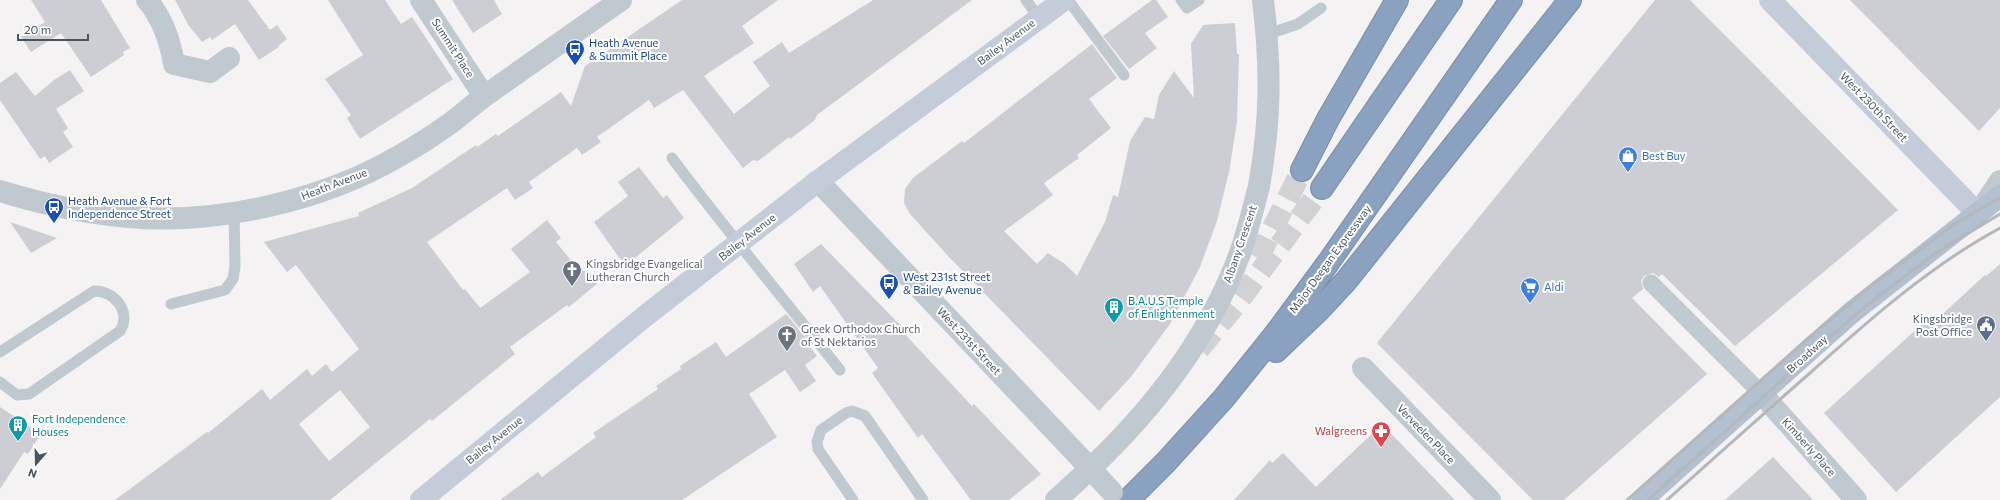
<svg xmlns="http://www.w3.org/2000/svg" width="2000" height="500" font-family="Commissioner,sans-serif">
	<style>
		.building { fill: #ccced4; fill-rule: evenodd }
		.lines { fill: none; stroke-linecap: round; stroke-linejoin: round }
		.motorway-tunnel { stroke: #d2d2d5; stroke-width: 22; stroke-dasharray: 22 11; stroke-linecap: butt }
		.motorway-casing { stroke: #758dab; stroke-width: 24 }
		.service { stroke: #c0c8d0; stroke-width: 11 }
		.pedestrian { stroke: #c0c8d0; stroke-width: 17 }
		.minor { stroke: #c0c8d0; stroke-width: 22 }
		.secondary { stroke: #c3ccd8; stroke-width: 22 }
		.primary { stroke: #b2c0d0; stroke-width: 22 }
		.motorway { stroke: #8aa2bf; stroke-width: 22 }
		.rail { stroke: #b4b7bc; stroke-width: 3 }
		.minor-bridge { stroke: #c0c8d0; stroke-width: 22 }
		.labels { text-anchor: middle; stroke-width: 4; stroke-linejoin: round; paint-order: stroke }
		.street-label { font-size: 11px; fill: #49545f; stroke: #fff }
		.transit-label { font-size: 11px; fill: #164399; stroke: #fff; text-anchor: start }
		.shop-label { font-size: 11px; fill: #366cbe; stroke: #fff; text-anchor: start }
		.worship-label { font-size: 11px; fill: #5b616d; stroke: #fff; text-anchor: start }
		.culture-label { font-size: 11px; fill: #0d838f; stroke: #fff; text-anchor: start }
		.service-label { font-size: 11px; fill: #4e5e75; stroke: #fff; text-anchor: end }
		.health-label { font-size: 11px; fill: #be3a42; stroke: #fff; text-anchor: end }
	</style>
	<rect width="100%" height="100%" fill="#f4f2f2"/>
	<path class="building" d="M31 0H101L130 48 123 52 124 55 91 77 61 33 31 52 21 37 45 22Z
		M175 0H248L270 30 277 25 287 39 278 46 279 47 259 60 235 24 212 40 210 37 202 42 189 26Z
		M328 0H385L401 24 412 17 453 79 360 139 347 118 351 115 325 79 363 55Z
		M452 0H494L502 14 473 33Z
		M682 0H778L742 26 754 43 704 76 734 114 770 86 753 62 782 42 789 53 873 0H972L817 115 815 120 790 139 789 137 758 161 753 160 743 168 683 90 654 108 649 100 597 137 601 142 582 155 577 148 529 182 533 188 515 200 507 188 427 242 463 290 465 289 480 308 530 272 511 249 547 220 561 238 556 242 578 269 590 273 598 283 569 307 567 305 510 347 515 354 432 421 430 419 330 500H115L207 432 208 433 262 389 270 400 307 369 312 376 326 364 332 372 359 349 296 265 287 272 264 242 359 216 358 213 412 188 476 145 477 147 496 134 498 136 561 92 571 106 585 66ZM340 390 370 427 329 461 299 424Z
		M1152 0H1156L1168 17 1145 33 1157 48 1129 69 1103 36Z
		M1655 0H1690L1898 210 1735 346 1662 274 1659 277 1653 273 1644 276 1641 281 1643 289 1632 298 1707 374 1564 500H1533L1377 343Z
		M1850 0H2000V108L1979 131Z
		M1235 23 1237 54H1239L1237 122 1229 172 1217 221 1200 267 1170 324 1130 378 1099 411 949 257 910 214 904 203 905 189 913 178 962 141 964 143 1092 44 1117 78 1089 99 1111 128 1077 155 1079 158 1044 183 1053 195 1004 231 1037 264 1048 253 1065 264 1077 276 1105 222 1113 195 1118 197 1130 141 1145 117 1154 119 1159 95 1174 71 1194 98 1191 44 1203 25Z
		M70 70 84 91 56 109 68 128 63 132 73 147 49 163 45 156 40 159 0 100V83L16 72 35 96 54 80Z
		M639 167 663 198 667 195 684 218 625 266 594 222 628 196 618 182Z
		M10 222 57 238 31 253Z
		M821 244 903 328 901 330 972 406 974 404 1041 474 1009 500H971L922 434 918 438 872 373 878 368 820 286 813 292 794 264Z
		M2000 264V397L1896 492 1824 413 1931 316 1935 321 1985 275 1986 276Z
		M786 314 807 339 806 341 817 356 805 365 816 381 800 392 785 370 749 394 777 437 682 500H500L538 472 542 477 596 437 593 433 658 389 656 386 681 369 680 366 716 342 726 357Z
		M0 407 41 434 28 454 24 452 0 489Z
		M1382 424 1455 500H1234L1270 460 1272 463 1283 453 1316 487Z
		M1773 457 1813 500H1725Z"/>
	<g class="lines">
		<path class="motorway-tunnel" d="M1258 258 1302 170
			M1199 349 1238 302 1322 188"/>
		<g class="motorway-casing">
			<path id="motorway" d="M1302 170 1328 119 1397 0
				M1322 188 1451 0
				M1276 351 1318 311 1346 281 1570 0
				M1128 500 1166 462 1224 398 1277 332 1328 263 1511 0"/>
		</g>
		<path class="service" d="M1026 0 1039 18
			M1068 0 1124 75
			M1181 0 1187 8 1199 0
			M1268 34 1298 24 1321 8
			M672 158C726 230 784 299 840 370
			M171 304 225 290 233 279 235 266 234 212
			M0 352 94 291C114 290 132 312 120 331L29 394 17 395 0 382
			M853 500 818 449 817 442 821 430 846 413 852 411 865 416 923 500"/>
		<path class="pedestrian" d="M1651 283 1762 394"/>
		<path class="minor" d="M147 0C163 19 170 40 174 64L210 72 229 58
			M421 0 484 96
			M818 181 1071 448
			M1259 186C1271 120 1271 66 1263 0
			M0 191C42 204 84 213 128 217 216 225 322 201 399 156 415 147 431 137 445 127 460 117 472 105 486 95 531 63 576 32 621 0
			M1980 211 2000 181
			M1363 368 1490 500
			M1762 394 1856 500
			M1056 500 1090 469"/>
		<path class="secondary" d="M1770 0 1978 214
			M421 500 644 317 818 181 1064 0"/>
		<path class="primary" d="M1642 500 1851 313 2000 196"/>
		<use href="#motorway" class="motorway"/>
		<path class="rail" d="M1627 500 1806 340 1872 285 1956 223 2000 198
			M1648 500 1856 314 1934 254 2000 214
			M1667 500C1714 458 1762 415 1810 373 1869 320 1930 266 2000 228"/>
		<path class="minor-bridge" d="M1071 448 1112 492
			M1090 469C1154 408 1207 340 1239 256 1247 234 1253 210 1259 186"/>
	</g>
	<defs>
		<g id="bus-pin" transform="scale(1)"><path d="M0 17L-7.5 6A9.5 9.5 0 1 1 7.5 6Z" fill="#1a4fb4" stroke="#fff"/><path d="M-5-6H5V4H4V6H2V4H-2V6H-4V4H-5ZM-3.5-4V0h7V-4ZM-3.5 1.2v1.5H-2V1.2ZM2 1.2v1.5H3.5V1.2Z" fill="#fff"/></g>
		<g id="shop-pin" transform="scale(1)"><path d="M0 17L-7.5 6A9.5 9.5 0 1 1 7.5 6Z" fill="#3f7fe0" stroke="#fff"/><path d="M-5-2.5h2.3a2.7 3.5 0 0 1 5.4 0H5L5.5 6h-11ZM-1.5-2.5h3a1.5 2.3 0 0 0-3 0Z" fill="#fff"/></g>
		<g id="church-pin" transform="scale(1)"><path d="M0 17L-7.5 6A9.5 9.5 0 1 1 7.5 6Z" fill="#6b7280" stroke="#fff"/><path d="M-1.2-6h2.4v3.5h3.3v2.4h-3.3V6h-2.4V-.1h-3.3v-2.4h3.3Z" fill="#fff"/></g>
		<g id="supermarket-pin" transform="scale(1)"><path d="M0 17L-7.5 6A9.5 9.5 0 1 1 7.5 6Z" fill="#3f7fe0" stroke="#fff"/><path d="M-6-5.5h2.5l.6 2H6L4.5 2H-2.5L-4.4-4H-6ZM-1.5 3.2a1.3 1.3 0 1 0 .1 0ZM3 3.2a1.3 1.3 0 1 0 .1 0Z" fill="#fff"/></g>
		<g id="building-pin" transform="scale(1)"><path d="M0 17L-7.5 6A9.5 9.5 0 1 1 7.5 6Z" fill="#0f9aa8" stroke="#fff"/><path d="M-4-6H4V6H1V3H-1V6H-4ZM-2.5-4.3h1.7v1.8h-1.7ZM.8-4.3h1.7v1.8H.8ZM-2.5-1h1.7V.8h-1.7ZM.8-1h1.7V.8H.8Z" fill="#fff"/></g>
		<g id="civic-pin" transform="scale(1)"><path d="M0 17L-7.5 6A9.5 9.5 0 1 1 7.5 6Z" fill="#5c6f8a" stroke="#fff"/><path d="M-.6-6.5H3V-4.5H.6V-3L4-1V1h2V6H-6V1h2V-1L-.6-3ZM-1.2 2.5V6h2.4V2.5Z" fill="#fff"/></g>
		<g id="pharmacy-pin" transform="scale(1)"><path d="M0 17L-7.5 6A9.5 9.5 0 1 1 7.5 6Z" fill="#e0444e" stroke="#fff"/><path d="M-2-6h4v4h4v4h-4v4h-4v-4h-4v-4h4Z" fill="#fff"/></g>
	</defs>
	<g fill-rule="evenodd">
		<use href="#bus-pin" x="575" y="49"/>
		<use href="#shop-pin" x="1628" y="156"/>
		<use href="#bus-pin" x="54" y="207"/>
		<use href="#church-pin" x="572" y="270"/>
		<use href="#bus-pin" x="889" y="283"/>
		<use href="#supermarket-pin" x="1530" y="287"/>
		<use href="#building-pin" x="1114" y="307"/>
		<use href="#civic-pin" x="1986" y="325"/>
		<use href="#church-pin" x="787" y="335"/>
		<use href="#building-pin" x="18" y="425"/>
		<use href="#pharmacy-pin" x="1381" y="431"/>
	</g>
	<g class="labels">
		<g class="street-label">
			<text transform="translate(1006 42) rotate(-37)" y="4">Bailey Avenue</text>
			<text transform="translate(453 48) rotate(57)" y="4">Summit Place</text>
			<text transform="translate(1874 107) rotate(46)" y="4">West 230th Street</text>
			<text transform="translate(334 184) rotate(-21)" y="4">Heath Avenue</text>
			<text transform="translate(747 237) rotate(-38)" y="4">Bailey Avenue</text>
			<text transform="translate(1240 244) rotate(-71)" y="4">Albany Crescent</text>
			<text transform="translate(1330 259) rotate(-54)" y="4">Major Deegan Expressway</text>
			<text transform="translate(969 341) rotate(47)" y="4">West 231st Street</text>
			<text transform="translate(1807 354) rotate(-42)" y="4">Broadway</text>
			<text transform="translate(1426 434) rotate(46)" y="4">Verveelen Place</text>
			<text transform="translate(494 440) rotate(-39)" y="4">Bailey Avenue</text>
			<text transform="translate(1809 447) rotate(48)" y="4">Kimberly Place</text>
		</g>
		<g class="transit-label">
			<text x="589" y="47">Heath Avenue<tspan x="589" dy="13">&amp; Summit Place</tspan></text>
			<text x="68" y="205">Heath Avenue &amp; Fort<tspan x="68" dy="13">Independence Street</tspan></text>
			<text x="903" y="281">West 231st Street<tspan x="903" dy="13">&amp; Bailey Avenue</tspan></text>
		</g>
		<g class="shop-label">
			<text x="1642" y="160">Best Buy</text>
			<text x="1544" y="291">Aldi</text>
		</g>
		<g class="worship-label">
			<text x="586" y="268">Kingsbridge Evangelical<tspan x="586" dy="13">Lutheran Church</tspan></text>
			<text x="801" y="333">Greek Orthodox Church<tspan x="801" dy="13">of St Nektarios</tspan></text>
		</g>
		<g class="culture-label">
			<text x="1128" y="305">B.A.U.S Temple<tspan x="1128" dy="13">of Enlightenment</tspan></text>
			<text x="32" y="423">Fort Independence<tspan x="32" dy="13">Houses</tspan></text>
		</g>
		<g class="service-label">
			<text x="1972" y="323">Kingsbridge<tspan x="1972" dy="13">Post Office</tspan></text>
		</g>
		<g class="health-label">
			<text x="1367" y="435">Walgreens</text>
		</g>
	</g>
	<g transform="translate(36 464) rotate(200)" stroke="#ffffff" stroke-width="3" paint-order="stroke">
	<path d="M0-3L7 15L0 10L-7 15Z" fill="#49545f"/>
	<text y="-6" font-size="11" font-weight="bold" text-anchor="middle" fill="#49545f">N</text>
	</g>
	<path d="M18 34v6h70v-6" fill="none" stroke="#49545f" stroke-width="2"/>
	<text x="24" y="34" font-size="12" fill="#49545f" stroke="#ffffff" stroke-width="3" paint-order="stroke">20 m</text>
</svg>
